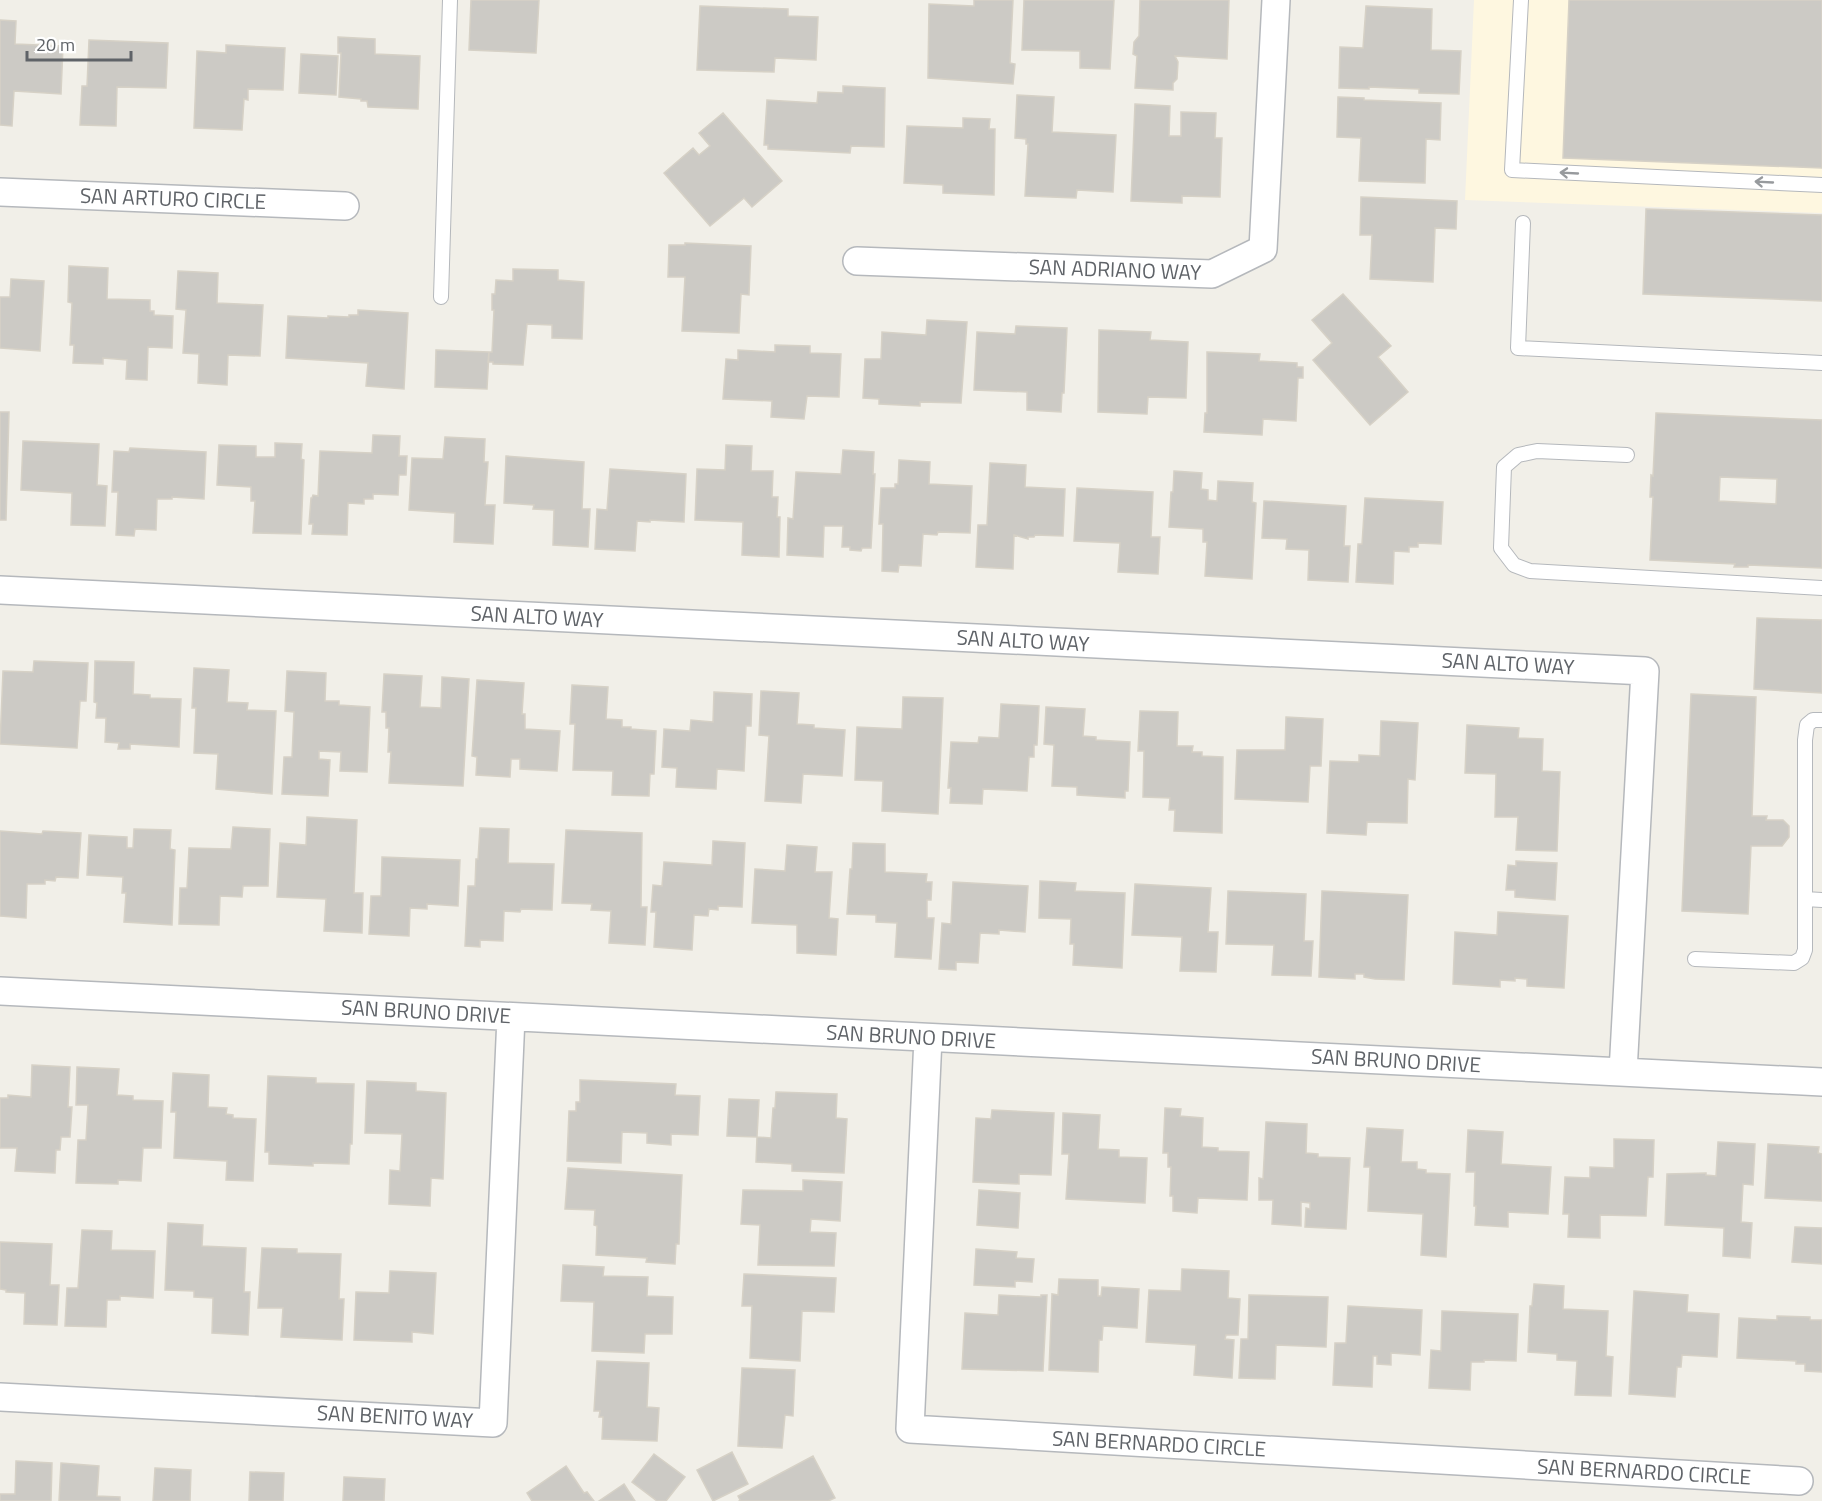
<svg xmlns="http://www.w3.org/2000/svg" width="1822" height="1501" font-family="'Titillium Web',sans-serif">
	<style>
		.commercial { fill: #fef7e0 }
		.building { fill: #cccac5; stroke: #d6d1c6; stroke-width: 1.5; fill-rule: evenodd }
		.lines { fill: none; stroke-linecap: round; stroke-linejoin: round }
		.service-casing { stroke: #b5b8bc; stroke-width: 16 }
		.minor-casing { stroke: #b5b8bc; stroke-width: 30 }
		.service { stroke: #fff; stroke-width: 14 }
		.minor { stroke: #fff; stroke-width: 27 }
		.oneway { stroke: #979a9d }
		.labels { text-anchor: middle; stroke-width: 4.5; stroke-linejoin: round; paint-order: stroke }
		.street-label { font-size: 21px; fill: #5f6368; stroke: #fff }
	</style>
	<rect width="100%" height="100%" fill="#f1efe8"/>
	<path class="commercial" d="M1474 0H1822V213L1465 200Z"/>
	<path class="building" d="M471 0H539L536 53 469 50Z
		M974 0H1013L1010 63 1015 64 1013 84 928 78 929 4 974 6Z
		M1024 0H1114L1110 69 1080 68V51L1022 50Z
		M1140 0H1229L1227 59 1175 56 1178 62 1177 79 1173 83V90L1135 88 1137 56 1133 54 1134 42 1139 36Z
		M1569 0H1822V168L1563 158Z
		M700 6 788 9V16L818 17 816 60 775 58 774 72 697 70Z
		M1366 6 1432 9 1431 50 1461 51 1459 94 1419 93V89L1369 87V89L1339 88 1340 47 1363 48Z
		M0 20 16 21 15 44 63 46 61 94 14 91 12 126 0 125Z
		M338 37 375 39V54L420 56 418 109 368 107 367 101H361V99L339 97 341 53H338Z
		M89 40 168 43 166 88 117 87 116 126 80 125 82 86H87Z
		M226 45 285 48 283 90 248 89V100L244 99 242 130 194 128 197 51 226 53Z
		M301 54 338 56 336 95 299 93Z
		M843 86 885 88 884 147 851 146 850 153 768 149V145H764L767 100 817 103 818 92 843 93Z
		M1017 95 1054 97 1052 132 1116 135 1113 192 1077 190 1076 198 1025 196 1028 144H1026V139L1015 138Z
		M1338 97 1364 98V100L1441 103 1440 140 1426 139 1425 183 1359 181 1361 138 1337 137Z
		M1135 104 1170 106 1169 136H1181V112L1216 113 1215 138H1222L1220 197 1182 196V203L1131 201Z
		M723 113 782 181 752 207 744 198 710 226 664 173 693 148 699 155 710 146 699 133Z
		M963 118 990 119 989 129H995L994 195 943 193V185L904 183 907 126 963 128Z
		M1361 197 1457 201 1456 229 1435 228 1433 282 1370 279 1372 235H1360Z
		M1646 209 1822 215V301L1643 294Z
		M685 243 751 246 749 295 741 294 739 333 682 331 685 277H668L669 245H685Z
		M69 266 108 268 107 299 150 300V311H154V315L173 316 172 348 148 347 147 380 126 379 127 360 103 358V364L73 363 74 345H70L72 303 68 302Z
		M513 269 558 270V280L584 282 582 339 552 338V325L527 324 523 365 493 364V362H488L489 352H492L494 310H492V294H495L496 280 513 281Z
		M178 271 218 273 217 303 263 305 260 356 228 355 227 385 198 383 199 354 183 353 186 310 176 309Z
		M11 279 44 281 40 351 0 348V297H10Z
		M1343 294 1391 346 1378 357 1408 392 1370 425 1313 360 1332 343 1312 320Z
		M358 310 408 313 404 389 366 386 368 363 286 358 288 316 328 318V316L349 317V315H358Z
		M927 320 967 322 961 403 920 402V406L879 404V399L863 398 865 359H881L882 332 926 335Z
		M1016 326 1067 328 1064 393H1062L1061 412 1027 410V392L974 390 977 332 1015 334Z
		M1099 330 1151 332 1150 340 1188 342 1186 398 1148 397 1147 414 1098 412Z
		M775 345 810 346V353L841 354 839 397 807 396 804 419 771 417 772 401 723 399 726 359 738 360V350L775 352Z
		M436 350 489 352 487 389 435 387Z
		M1207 352 1260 354 1259 361 1297 363V367H1303V378H1298L1296 421 1263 419 1262 435 1204 432 1205 413H1207Z
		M0 412H9L6 520H0Z
		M1656 413 1822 420V568L1748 565V567H1734L1735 564 1650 560 1653 497H1650L1651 475 1653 476ZM1720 477 1777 479 1776 504 1719 501Z
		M373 435 400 436 399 456H407L406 475H399L398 495 373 494V499H364V504L348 503 347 535 312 534 313 524H309L311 498H312L313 495 318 496 320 451 372 453Z
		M445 437 485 439 484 462H488L485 505H495L493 544 454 542 455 513 409 510 412 458 443 459Z
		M23 441 99 444 97 485 107 486 105 526 71 525 72 493 21 490Z
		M275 443 302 444 301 459 304 460 301 534 253 533 255 501H251V487L217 485 219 445 256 446V457H275Z
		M726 445 752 446 751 471H773L772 497H778L777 517H780L779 557 742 555 743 522 695 520 697 469 725 470Z
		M130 448 206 452 204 499 172 497V499H157L156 530 135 529 134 536 116 535 118 492H112L114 451 129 452Z
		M843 450 874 452 873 474H875L871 548H862L861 551 850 550V547H842L843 526H824L823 557 787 555 788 518 793 519 796 472 841 474Z
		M506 456 584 462 582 509H590L588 547 553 545 554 510 533 509 534 505 504 503Z
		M899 460 930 462 929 484 972 486 970 533 938 532 937 535 923 534 921 566 899 565 898 572 882 571 883 524H879L881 488H895V484H898Z
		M990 463 1026 465 1025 487 1065 489 1063 536 1035 535 1034 537H1028V539L1014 535 1013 569 976 567 978 525H987Z
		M610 469 686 474 684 522 650 520V522L637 521 635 551 595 549 597 509 607 510Z
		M1174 471 1202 473 1201 489 1208 490V500L1217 501 1218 481 1253 483 1252 502 1256 503 1252 579 1205 576 1207 542H1203V529L1169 527 1171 492H1173Z
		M1077 488 1153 492 1151 537H1160L1158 574 1118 572 1120 543 1074 541Z
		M1365 498 1443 502 1441 544 1418 543V547H1409V552L1394 551 1393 584 1356 582 1358 544H1362Z
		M1264 501 1346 506 1344 546H1350L1348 582 1308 580 1309 550 1286 549 1287 539 1262 538Z
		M1757 618 1822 620V693L1754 689Z
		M34 661 88 663 86 701H80L77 748 0 744 3 671 33 672Z
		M95 661 134 662 133 694 150 695V698L181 699 179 747 130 744V749H118L119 743 105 742 106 718H96L97 703 94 702Z
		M194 668 229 670 227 702 248 703 247 710 276 711 272 794 216 789 218 754 194 753 196 708H192Z
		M287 671 326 673 325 701H339V705L370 707 367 772 340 771 341 752 319 751V759L330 760 328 796 282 794 284 757H292L294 712 285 711Z
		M384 674 422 676 420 707 441 708 442 677 469 679 463 786 389 783 391 752H388L389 728H386V712H382Z
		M477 680 524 683 522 714H525V729L560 731 557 771 520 769V759H511L510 777 476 775 477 757 472 756Z
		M572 685 608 687 606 719 622 720V727H631V729L656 731 654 774H650L649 796 612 795 613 771 573 770 575 724H570Z
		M761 691 799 693 797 724 814 725V728L845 730 842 776 803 774 801 803 765 801 769 736 759 735Z
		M714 692 752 694 751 726H746L744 771 717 769 716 789 676 787 677 768 662 767 664 729 690 731 691 720 713 722Z
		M1691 694 1756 697 1752 816H1767L1766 820H1783L1789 826V837L1782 846H1751L1748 914 1682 911Z
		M903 697 943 698 938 814 882 811 883 781 855 780 857 727 902 729Z
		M1001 704 1039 706 1037 745H1034V757H1029L1027 791 983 789 982 804 950 803 951 788H948L951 742 978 743 979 737 999 738Z
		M1046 707 1085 709 1083 736 1096 737V740L1130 742 1128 791H1125V798L1077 795V787L1052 786 1054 745 1044 744Z
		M1140 711 1178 712 1177 746H1193L1192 752H1202V756L1223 757 1222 833 1174 831 1175 810H1169L1170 798 1143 797 1144 751H1138Z
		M1286 717 1323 719 1321 766H1310L1308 802 1235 799 1237 750H1285Z
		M1381 721 1418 723 1415 780 1408 779 1407 823 1367 822 1366 835 1327 833 1330 761 1359 762V755L1380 756Z
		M1467 725 1519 728 1518 738 1543 739 1542 771 1560 772 1557 851 1516 850 1518 817H1495L1496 774 1465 773Z
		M307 817 357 820 354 893H363L362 933 324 931 326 899 277 897 280 843 306 845Z
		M233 827 270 829 268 886H243L242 897 220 896 219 925 179 924 180 888H187L189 848 231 849Z
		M480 828 509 829 508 863 554 864 552 910 521 909 520 912 504 911 503 941 480 940V947L465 946 468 886H475L476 859H478Z
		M134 829 171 830 170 849 175 850 172 925 124 922 126 893H122L123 877 87 875 89 835 127 837V848H133Z
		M566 830 642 833 641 907H647L645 945 609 943 611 911 591 910 592 904 562 903Z
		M0 831 42 834 43 831 81 833 78 878 56 877 55 881 45 880V884H27L26 918 0 916Z
		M713 841 745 843 742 907 718 906V910L709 909 708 916 694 915 692 950 654 947 656 912H651L653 885 662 886 664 862 712 865Z
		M853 843 885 844V872L927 874 926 882H932L931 900H927V918H934L931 959 895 957 897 923 876 922V915L847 914 850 869H852Z
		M787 845 817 847 815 872H832L829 918 838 919 836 955 797 953V925L752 923 755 869 785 871Z
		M382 857 460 860 458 906 427 904V909L410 908 409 936 369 934 371 896H381Z
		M1516 861 1557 863 1555 900 1515 897V890H1506L1508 865 1516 866Z
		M1040 881 1076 883 1075 891 1125 893 1122 968 1073 965 1074 944H1070L1071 919 1039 918Z
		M953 882 1028 886 1025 932 999 930V934L980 933 978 963 956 962V970L939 969 942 923 951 924Z
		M1135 884 1211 888 1208 932H1218L1216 972 1180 971 1182 937 1132 935Z
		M1228 891 1306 894 1304 941H1313L1311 976 1272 975 1274 945 1226 944Z
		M1322 891 1408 895 1404 980 1375 979 1364 977V974H1355V979L1319 977Z
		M1498 912 1568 916 1564 988 1527 986V979L1515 978V981L1500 980V987L1453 984 1455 932 1497 935Z
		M32 1065 70 1067 68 1107H72L70 1137H61L60 1150H56L55 1173 15 1171 17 1148H0V1098H8V1095L31 1097Z
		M77 1067 119 1069 117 1095 133 1096V1100L163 1101 161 1148H143L141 1181 118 1180V1184L76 1183 78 1140H86L88 1105H76Z
		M173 1073 209 1075 208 1107 227 1108 226 1114 233 1115V1118L256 1119 253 1181 226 1180 227 1161 174 1158 176 1112H171Z
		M268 1076 316 1078V1083L354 1084 352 1144H350L349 1164 313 1163V1166L269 1164V1152H265Z
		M580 1080 676 1084 675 1095 700 1096 698 1135 671 1134V1145L647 1143V1133L622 1132 621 1163 567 1161 569 1111H576V1102H580Z
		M367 1081 416 1083V1091L446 1093 443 1179 431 1178 430 1206 389 1204 390 1170 400 1171 402 1134 365 1133Z
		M776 1092 837 1094 836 1118 847 1119 844 1173 792 1171V1164L756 1162 757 1137 771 1138 773 1108H775Z
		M729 1099 759 1100 757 1137 727 1136Z
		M1165 1108 1181 1109 1180 1116 1203 1118 1202 1147 1218 1148V1151L1249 1152 1247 1200 1198 1198 1197 1213 1173 1211V1196H1170L1171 1167H1168V1153H1163Z
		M992 1110 1054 1113 1051 1175 1019 1174V1184L973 1182 976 1118 991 1119Z
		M1063 1113 1100 1115 1098 1149 1119 1150V1157L1147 1158 1145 1203 1066 1199 1069 1154H1062Z
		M1266 1122 1307 1124 1306 1153 1318 1154V1157L1350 1158 1346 1229 1305 1227 1306 1208 1310 1209V1203L1301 1202V1226L1272 1224 1273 1200H1259V1178L1263 1179Z
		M1367 1128 1403 1130 1401 1162H1417V1169L1426 1170V1173L1450 1174 1446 1257 1421 1255 1423 1214 1368 1211 1370 1167H1364Z
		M1468 1130 1503 1132 1501 1164 1551 1167 1548 1214 1508 1212V1227L1475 1225 1476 1206H1474L1475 1172H1466Z
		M1614 1139 1654 1140 1653 1177H1648L1646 1216 1600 1215V1238L1568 1237 1569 1214H1563L1565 1177 1590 1178V1167L1614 1168Z
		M1718 1142 1755 1144 1753 1185 1743 1184 1741 1222 1752 1223 1750 1258 1723 1256 1724 1228 1665 1225 1667 1174 1706 1173V1175L1716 1176Z
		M1768 1144 1819 1147 1818 1153 1822 1154V1201L1765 1198Z
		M568 1168 682 1175 679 1244H676L675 1264 646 1262 647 1258 596 1255 597 1226 594 1225 595 1210 565 1209Z
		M803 1180 842 1182 840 1221 811 1219 810 1232 836 1233 834 1266 758 1265 760 1225 741 1224 743 1190 803 1191Z
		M979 1190 1020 1193 1018 1228 977 1225Z
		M168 1223 203 1225 202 1246 246 1248 244 1292H250L248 1335 212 1333 213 1298 194 1297V1291L165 1290Z
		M1795 1227 1822 1228V1264L1792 1262Z
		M82 1230 112 1231 111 1250 155 1251 153 1298 120 1296V1300H107L106 1327 65 1326 67 1288H78Z
		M0 1242 52 1244 50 1285H59L57 1325 24 1324 25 1293 6 1292V1290L0 1289Z
		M262 1248 297 1249V1253L341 1254 339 1299H344L342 1340 281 1337 283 1308H258Z
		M976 1249 1017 1252 1016 1258 1034 1259 1032 1282 1015 1281V1287L974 1285Z
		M563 1265 604 1267 603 1276 648 1277 647 1296 673 1297 672 1334H645L644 1353 592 1351 594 1302 561 1301Z
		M1182 1269 1229 1271 1228 1298 1240 1299 1238 1335H1226L1225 1339 1234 1340 1232 1378 1194 1375 1196 1345 1146 1342 1149 1290 1181 1291Z
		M390 1271 436 1273 433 1334 412 1332V1342L354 1340 356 1292 389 1293Z
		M744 1274 836 1278 834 1312 802 1311 800 1361 750 1358 752 1306H742Z
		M1059 1279 1098 1280V1296H1101L1102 1287 1139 1289 1137 1328 1103 1326 1102 1340H1099L1098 1372 1049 1370 1052 1294 1058 1295Z
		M1534 1284 1564 1286 1563 1309 1608 1311 1606 1356 1613 1357 1611 1396 1575 1395 1577 1361 1557 1360V1354L1528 1352 1530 1306H1532Z
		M1634 1291 1688 1295 1687 1312 1719 1314 1717 1357 1682 1355 1681 1367H1677L1675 1397 1629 1394Z
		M999 1295 1041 1297V1295H1047L1043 1371 962 1369 965 1313 998 1315Z
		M1249 1295 1328 1297 1326 1347 1276 1345 1275 1379 1239 1378 1241 1339H1248Z
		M1348 1306 1422 1310 1420 1355 1391 1353V1365L1377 1364V1356H1373L1372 1387 1333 1385 1335 1343H1346Z
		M1442 1311 1518 1314 1516 1361 1484 1360V1362H1471L1470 1390 1429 1388 1431 1350 1441 1351Z
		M1777 1316 1810 1317V1320H1822V1372L1805 1371V1364H1796V1361L1737 1358 1739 1318 1777 1320Z
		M597 1361 649 1363 647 1407 659 1408 657 1441 602 1439 603 1417H599L600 1411H594Z
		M742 1368 795 1370 793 1416 785 1415 782 1448 738 1446Z
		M732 1452 748 1484 713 1501 697 1470Z
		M654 1454 685 1477 666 1501H657L632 1482Z
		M813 1456 835 1498 828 1501H739L740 1500 738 1496Z
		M16 1461 52 1463 51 1501H0V1494H15Z
		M61 1463 99 1466 97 1496 120 1497V1501H59Z
		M566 1466 584 1493 587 1492 594 1501H532L527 1493Z
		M155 1468 191 1470 190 1501H153Z
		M250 1472 284 1473 283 1501H249Z
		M344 1477 385 1479 384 1501H343Z
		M624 1484 635 1501H599Z"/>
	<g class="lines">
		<g class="service-casing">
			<path id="service" d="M1521 0 1512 170 1822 185
				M1523 223 1518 348 1822 363
				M441 297 450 0
				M1627 455 1537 451 1518 455 1504 467 1501 548 1514 565 1530 571 1822 588
				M1805 899 1822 900
				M1695 959 1794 963 1802 958 1805 950V740L1807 725 1813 720H1822"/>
		</g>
		<g class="minor-casing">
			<path id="minor" d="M0 192 345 206
				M857 261 1212 274 1263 249 1276 0
				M0 590 1645 671 1623 1072
				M0 991 1822 1082
				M928 1038 910 1429 1799 1481
				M0 1397 493 1423 511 1017"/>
		</g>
		<use href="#service" class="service"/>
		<use href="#minor" class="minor"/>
	</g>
	<defs><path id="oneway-shaft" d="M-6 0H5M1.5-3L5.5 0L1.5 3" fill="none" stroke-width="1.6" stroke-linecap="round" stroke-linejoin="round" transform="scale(1.5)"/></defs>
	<g class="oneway">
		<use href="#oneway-shaft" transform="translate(1569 173) rotate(-177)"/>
		<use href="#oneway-shaft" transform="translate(1764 182) rotate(-177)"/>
	</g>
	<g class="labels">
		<g class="street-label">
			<text transform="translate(173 199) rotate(2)" y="7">SAN ARTURO CIRCLE</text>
			<text transform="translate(1115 270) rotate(2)" y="7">SAN ADRIANO WAY</text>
			<text transform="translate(537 617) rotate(3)" y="7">SAN ALTO WAY</text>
			<text transform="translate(1023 641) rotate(3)" y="7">SAN ALTO WAY</text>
			<text transform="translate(1508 664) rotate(3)" y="7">SAN ALTO WAY</text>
			<text transform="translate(426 1012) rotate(3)" y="7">SAN BRUNO DRIVE</text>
			<text transform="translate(911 1037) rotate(3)" y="7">SAN BRUNO DRIVE</text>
			<text transform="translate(1396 1061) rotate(3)" y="7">SAN BRUNO DRIVE</text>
			<text transform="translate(395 1417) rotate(3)" y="7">SAN BENITO WAY</text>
			<text transform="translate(1159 1444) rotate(3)" y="7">SAN BERNARDO CIRCLE</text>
			<text transform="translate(1644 1472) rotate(3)" y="7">SAN BERNARDO CIRCLE</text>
		</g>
	</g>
	<path d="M27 51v9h104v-9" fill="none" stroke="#5f6368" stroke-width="3"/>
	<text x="36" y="51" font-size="18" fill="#5f6368" stroke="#ffffff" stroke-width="4.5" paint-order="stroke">20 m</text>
</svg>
